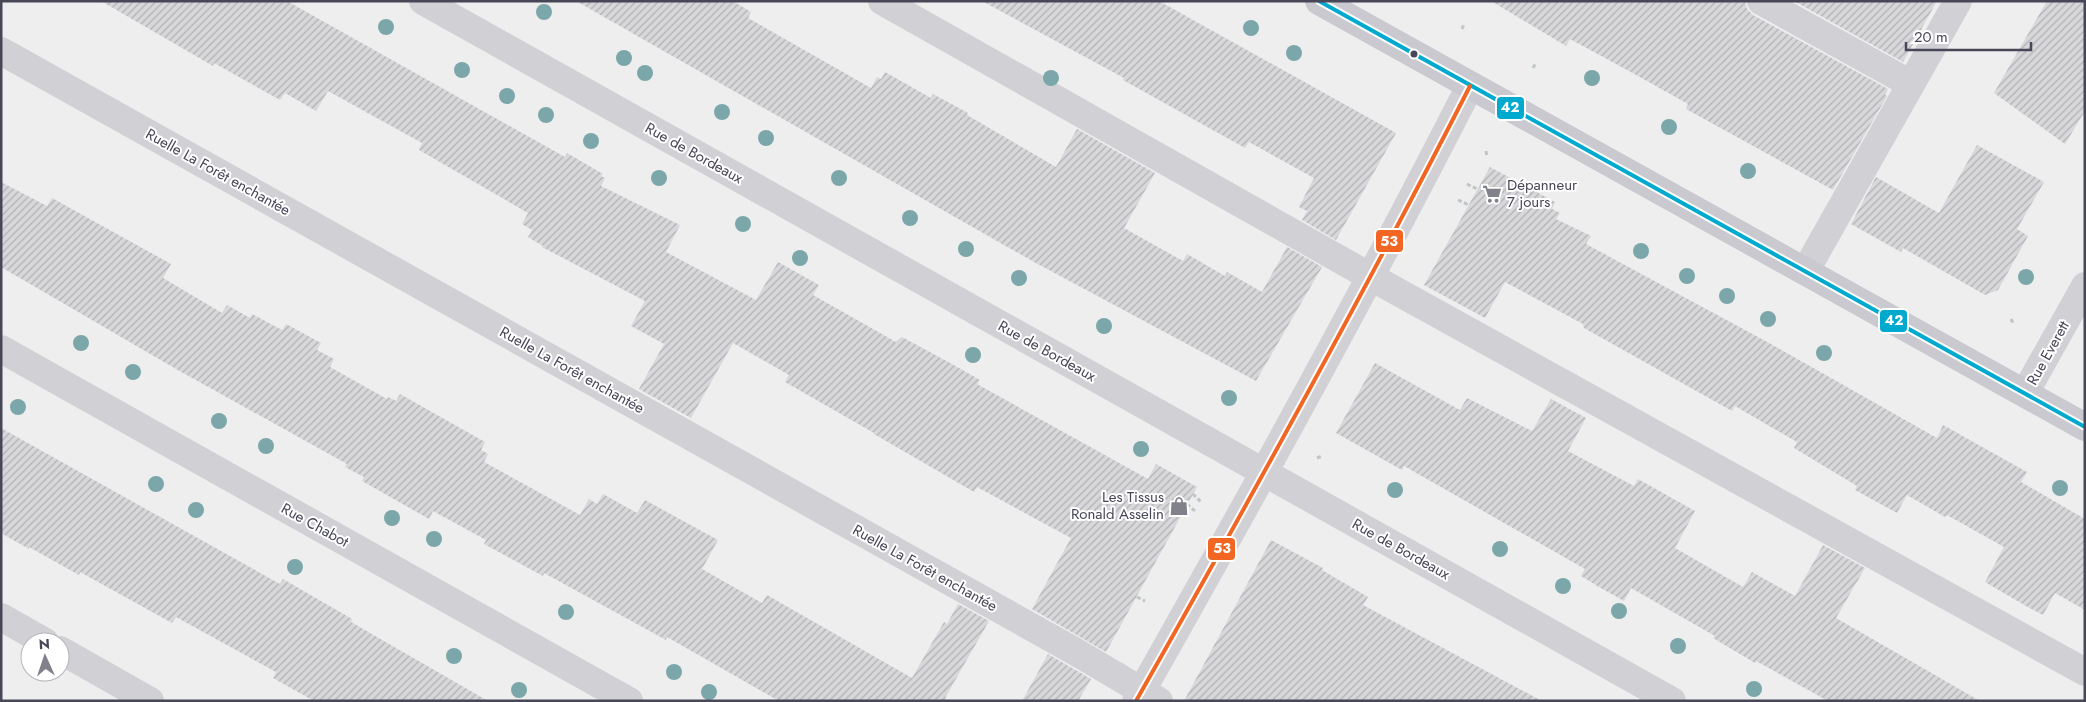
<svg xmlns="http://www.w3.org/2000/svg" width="2086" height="702" font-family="Jost,sans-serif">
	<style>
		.building { fill: url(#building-hatch) }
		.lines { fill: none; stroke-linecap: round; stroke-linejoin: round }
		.path { stroke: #bec6c9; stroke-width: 3; stroke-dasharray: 4 2.5; stroke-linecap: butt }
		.minor { stroke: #d1d1d5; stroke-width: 28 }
		.major { stroke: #cac9d0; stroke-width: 28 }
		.bus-1-casing { stroke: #fff; stroke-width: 8 }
		.bus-2-casing { stroke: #fff; stroke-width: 8 }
		.bus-1 { stroke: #00a9ce; stroke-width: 4 }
		.bus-2 { stroke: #f26522; stroke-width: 4 }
		.tree { fill: #7ca7aa }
		.bus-dot { fill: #474758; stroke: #fff; stroke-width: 2 }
		.labels { text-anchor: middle; stroke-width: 4; stroke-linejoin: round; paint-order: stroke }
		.street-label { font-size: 15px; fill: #474758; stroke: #fff }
		.poi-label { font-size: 15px; fill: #474758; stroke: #fff; text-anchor: start }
		.line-badge { stroke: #fff; stroke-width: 2 }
		.badge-label { font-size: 14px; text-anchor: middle; font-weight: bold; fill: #fff }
	</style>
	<defs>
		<pattern id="building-hatch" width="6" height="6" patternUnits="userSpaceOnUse" patternTransform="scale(1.25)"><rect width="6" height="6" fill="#d8d7da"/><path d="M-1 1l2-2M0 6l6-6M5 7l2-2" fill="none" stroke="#b1b0b4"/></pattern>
	</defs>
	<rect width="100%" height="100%" fill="#eee"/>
	<path class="building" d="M101 1H287L565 157 567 153 603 174 601 176 605 178 601 186 680 225 666 252 756 300 778 262 819 285 813 295 896 342 902 337 952 364 980 380 977 384 1148 479 1156 464 1197 487 1106 652 1032 609 1071 538 977 487 974 492 874 434V433L785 382 789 375 733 343 691 418 639 389 664 344 631 326 645 301 542 247 543 246 528 237 532 230 522 224 528 213 419 150 422 143 328 91 316 111 285 93 280 100 214 63 213 66Z
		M576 1H733L751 12 748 18 871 88 877 77 881 79 885 72 931 98 933 94 968 113 967 115 1056 167 1077 129 1155 173 1124 228 1183 261 1187 254 1225 276 1227 272 1262 292 1287 247 1322 267 1256 381 1034 262Z
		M982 1H1159L1396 133 1336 240 1302 220 1307 211 1299 207 1314 178 1249 142 1245 148 1123 80 1124 78Z
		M1491 1H1745L1747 9 1753 15 1888 89 1885 95 1887 96 1833 190 1686 109 1688 104 1638 76 1570 39 1566 46Z
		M1794 1H1937L1903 62Z
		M2047 1H2085V111L2065 144 1994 93Z
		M1977 145 2044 182 2017 229 2028 236 1998 290 1985 295 1903 248 1901 252 1851 224 1876 177 1939 213Z
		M1490 167 1555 202 1552 209 1560 213 1556 219 1591 236 1586 244 1769 343 1937 438 1943 425 2027 472 2021 482 2085 519V610L2055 593 2043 615 2026 606 1985 582 2004 547 1947 515 1945 517 1907 495 1897 513 1855 490 1857 486 1794 448 1797 442 1735 406 1732 411 1584 328 1583 324 1505 282 1485 318 1424 285Z
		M1 182 47 206 52 198 171 264 163 278 222 313 227 305 250 318 252 314 282 330 286 324 321 343 317 350 334 359 330 367 387 399 388 397 396 401 400 394 485 442 481 450 488 454 484 462 580 515 589 499 597 504 603 494 637 513 645 500 718 540 702 569 762 603 767 595 912 678 944 622 947 624 958 604 971 611 989 621 945 698 950 701H779L667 637 666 640 544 573 543 576 484 544 486 540 433 511 429 519 362 481 364 477 345 467 347 464 176 369 1 267Z
		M1375 363 1460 410 1467 398 1532 431 1551 399 1586 418 1568 451 1634 486 1638 479 1695 511 1675 548 1743 587 1752 572 1795 596 1823 545 1865 568 1836 618 1980 701H1828L1756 661 1755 663 1713 638 1715 636 1631 588 1624 601 1599 587 1581 576 1585 569 1404 466 1402 470 1336 433Z
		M1 428 280 584 283 579 352 619 351 622 488 701H314L273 678 276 672 176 617 172 623 80 572 79 575 29 547V549L1 533Z
		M1271 540 1323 568 1322 570 1368 597 1363 605 1542 701H1184Z
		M1048 654 1091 679 1078 701H1022Z"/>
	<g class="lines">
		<path class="path" d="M1462 29 1464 24
			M1533 68 1536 63
			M1486 151 1487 157
			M1467 184 1477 189
			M1458 200 1469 205
			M2011 319 2013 323
			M1317 458 1322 456
			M1193 494 1201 502
			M1187 504 1196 512
			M1137 597 1145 601"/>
		<path class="minor" d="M423 1 1672 701
			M882 1 1371 277 2085 672
			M1761 1 1911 84
			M1 51 1076 652 1159 701
			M1806 270 1958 1
			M1 349 629 701
			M2025 393 2085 286
			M1 617 45 642
			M60 650 150 701
			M1136 701C1251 498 1364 294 1470 86"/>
		<path class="major" d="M1319 1 2085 427"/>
		<g class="bus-1-casing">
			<path id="bus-1" d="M1319 1 2085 427"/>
		</g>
		<g class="bus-2-casing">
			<path id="bus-2" d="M1136 701C1251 498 1364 294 1470 86"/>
		</g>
		<use href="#bus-1" class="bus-1"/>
		<use href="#bus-2" class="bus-2"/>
	</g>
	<g class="tree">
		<circle cx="544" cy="12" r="8"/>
		<circle cx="386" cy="27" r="8"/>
		<circle cx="1251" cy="28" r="8"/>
		<circle cx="1294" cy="53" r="8"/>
		<circle cx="624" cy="58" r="8"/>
		<circle cx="462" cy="70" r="8"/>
		<circle cx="645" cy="73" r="8"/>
		<circle cx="1051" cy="78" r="8"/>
		<circle cx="1592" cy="78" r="8"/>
		<circle cx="507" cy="96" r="8"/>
		<circle cx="722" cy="112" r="8"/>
		<circle cx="546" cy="115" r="8"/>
		<circle cx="1669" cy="127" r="8"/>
		<circle cx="766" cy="138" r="8"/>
		<circle cx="591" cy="141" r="8"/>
		<circle cx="1748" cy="171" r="8"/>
		<circle cx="659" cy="178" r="8"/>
		<circle cx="839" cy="178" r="8"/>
		<circle cx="910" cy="218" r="8"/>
		<circle cx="743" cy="224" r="8"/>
		<circle cx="966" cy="249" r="8"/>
		<circle cx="1641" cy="251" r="8"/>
		<circle cx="800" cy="258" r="8"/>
		<circle cx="1687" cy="276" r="8"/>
		<circle cx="2026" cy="277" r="8"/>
		<circle cx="1019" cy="278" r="8"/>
		<circle cx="1727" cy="296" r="8"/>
		<circle cx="1768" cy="319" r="8"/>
		<circle cx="1104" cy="326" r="8"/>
		<circle cx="81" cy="343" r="8"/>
		<circle cx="1824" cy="353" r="8"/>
		<circle cx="973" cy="355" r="8"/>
		<circle cx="133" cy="372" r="8"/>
		<circle cx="1229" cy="398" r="8"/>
		<circle cx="18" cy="407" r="8"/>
		<circle cx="219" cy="421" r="8"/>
		<circle cx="266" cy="446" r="8"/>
		<circle cx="1141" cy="449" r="8"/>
		<circle cx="156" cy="484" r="8"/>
		<circle cx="2060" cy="488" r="8"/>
		<circle cx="1395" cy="490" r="8"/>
		<circle cx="196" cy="510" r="8"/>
		<circle cx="392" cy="518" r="8"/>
		<circle cx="434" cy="539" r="8"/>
		<circle cx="1500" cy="549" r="8"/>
		<circle cx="295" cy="567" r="8"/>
		<circle cx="1563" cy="586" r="8"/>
		<circle cx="1619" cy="611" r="8"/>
		<circle cx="566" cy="612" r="8"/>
		<circle cx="1678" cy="646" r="8"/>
		<circle cx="454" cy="656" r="8"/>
		<circle cx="674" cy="672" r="8"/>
		<circle cx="1754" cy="689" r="8"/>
		<circle cx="519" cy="690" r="8"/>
		<circle cx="709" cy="692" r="8"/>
	</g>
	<defs>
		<g id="supermarket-bare" transform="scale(1.5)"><path d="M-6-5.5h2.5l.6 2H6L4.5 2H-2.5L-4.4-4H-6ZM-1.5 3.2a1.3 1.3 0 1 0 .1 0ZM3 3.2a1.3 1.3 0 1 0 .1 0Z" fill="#81818c" stroke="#fff" stroke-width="2.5" paint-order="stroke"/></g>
		<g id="shop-bare" transform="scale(1.5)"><path d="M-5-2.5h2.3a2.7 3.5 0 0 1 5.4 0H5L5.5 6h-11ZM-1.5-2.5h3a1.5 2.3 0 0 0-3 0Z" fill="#81818c" stroke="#fff" stroke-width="2.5" paint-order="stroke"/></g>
	</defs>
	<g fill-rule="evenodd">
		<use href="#supermarket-bare" x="1492" y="194"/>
		<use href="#shop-bare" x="1179" y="506"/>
	</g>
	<circle class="bus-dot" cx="1414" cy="54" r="4.5"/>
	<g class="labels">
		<g class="street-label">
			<text transform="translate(694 153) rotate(29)" y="5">Rue de Bordeaux</text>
			<text transform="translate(218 172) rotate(29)" y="5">Ruelle La Forêt enchantée</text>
			<text transform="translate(1047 351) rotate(29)" y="5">Rue de Bordeaux</text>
			<text transform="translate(2048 353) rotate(-61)" y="5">Rue Everett</text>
			<text transform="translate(572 370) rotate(29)" y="5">Ruelle La Forêt enchantée</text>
			<text transform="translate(315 525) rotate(29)" y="5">Rue Chabot</text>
			<text transform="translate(1401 549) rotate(29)" y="5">Rue de Bordeaux</text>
			<text transform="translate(925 568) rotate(29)" y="5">Ruelle La Forêt enchantée</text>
		</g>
		<g class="poi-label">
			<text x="1507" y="190">Dépanneur<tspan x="1507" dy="17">7 jours</tspan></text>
			<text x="1164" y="502" text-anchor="end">Les Tissus<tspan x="1164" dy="17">Ronald Asselin</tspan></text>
		</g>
	</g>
	<g class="line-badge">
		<rect x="1496" y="96" width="29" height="24" rx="5" fill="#00a9ce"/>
		<rect x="1375" y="229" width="29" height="24" rx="5" fill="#f26522"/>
		<rect x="1879" y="309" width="29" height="24" rx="5" fill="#00a9ce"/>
		<rect x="1207" y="537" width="29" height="24" rx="5" fill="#f26522"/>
	</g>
	<g class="badge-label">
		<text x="1510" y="112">42</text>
		<text x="1389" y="246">53</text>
		<text x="1894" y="325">42</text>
		<text x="1222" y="553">53</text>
	</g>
	<rect width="2086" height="702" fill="none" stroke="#474758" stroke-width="5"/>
	<g transform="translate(45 657) rotate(357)"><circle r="24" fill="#ffffff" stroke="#b5b5bc"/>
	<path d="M0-4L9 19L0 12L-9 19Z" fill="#81818c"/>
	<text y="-8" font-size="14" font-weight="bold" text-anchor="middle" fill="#474758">N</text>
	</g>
	<path d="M1906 42v8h125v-8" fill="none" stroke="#474758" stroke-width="2.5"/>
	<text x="1914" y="42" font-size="15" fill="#474758" stroke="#ffffff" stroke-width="4" paint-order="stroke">20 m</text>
</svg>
